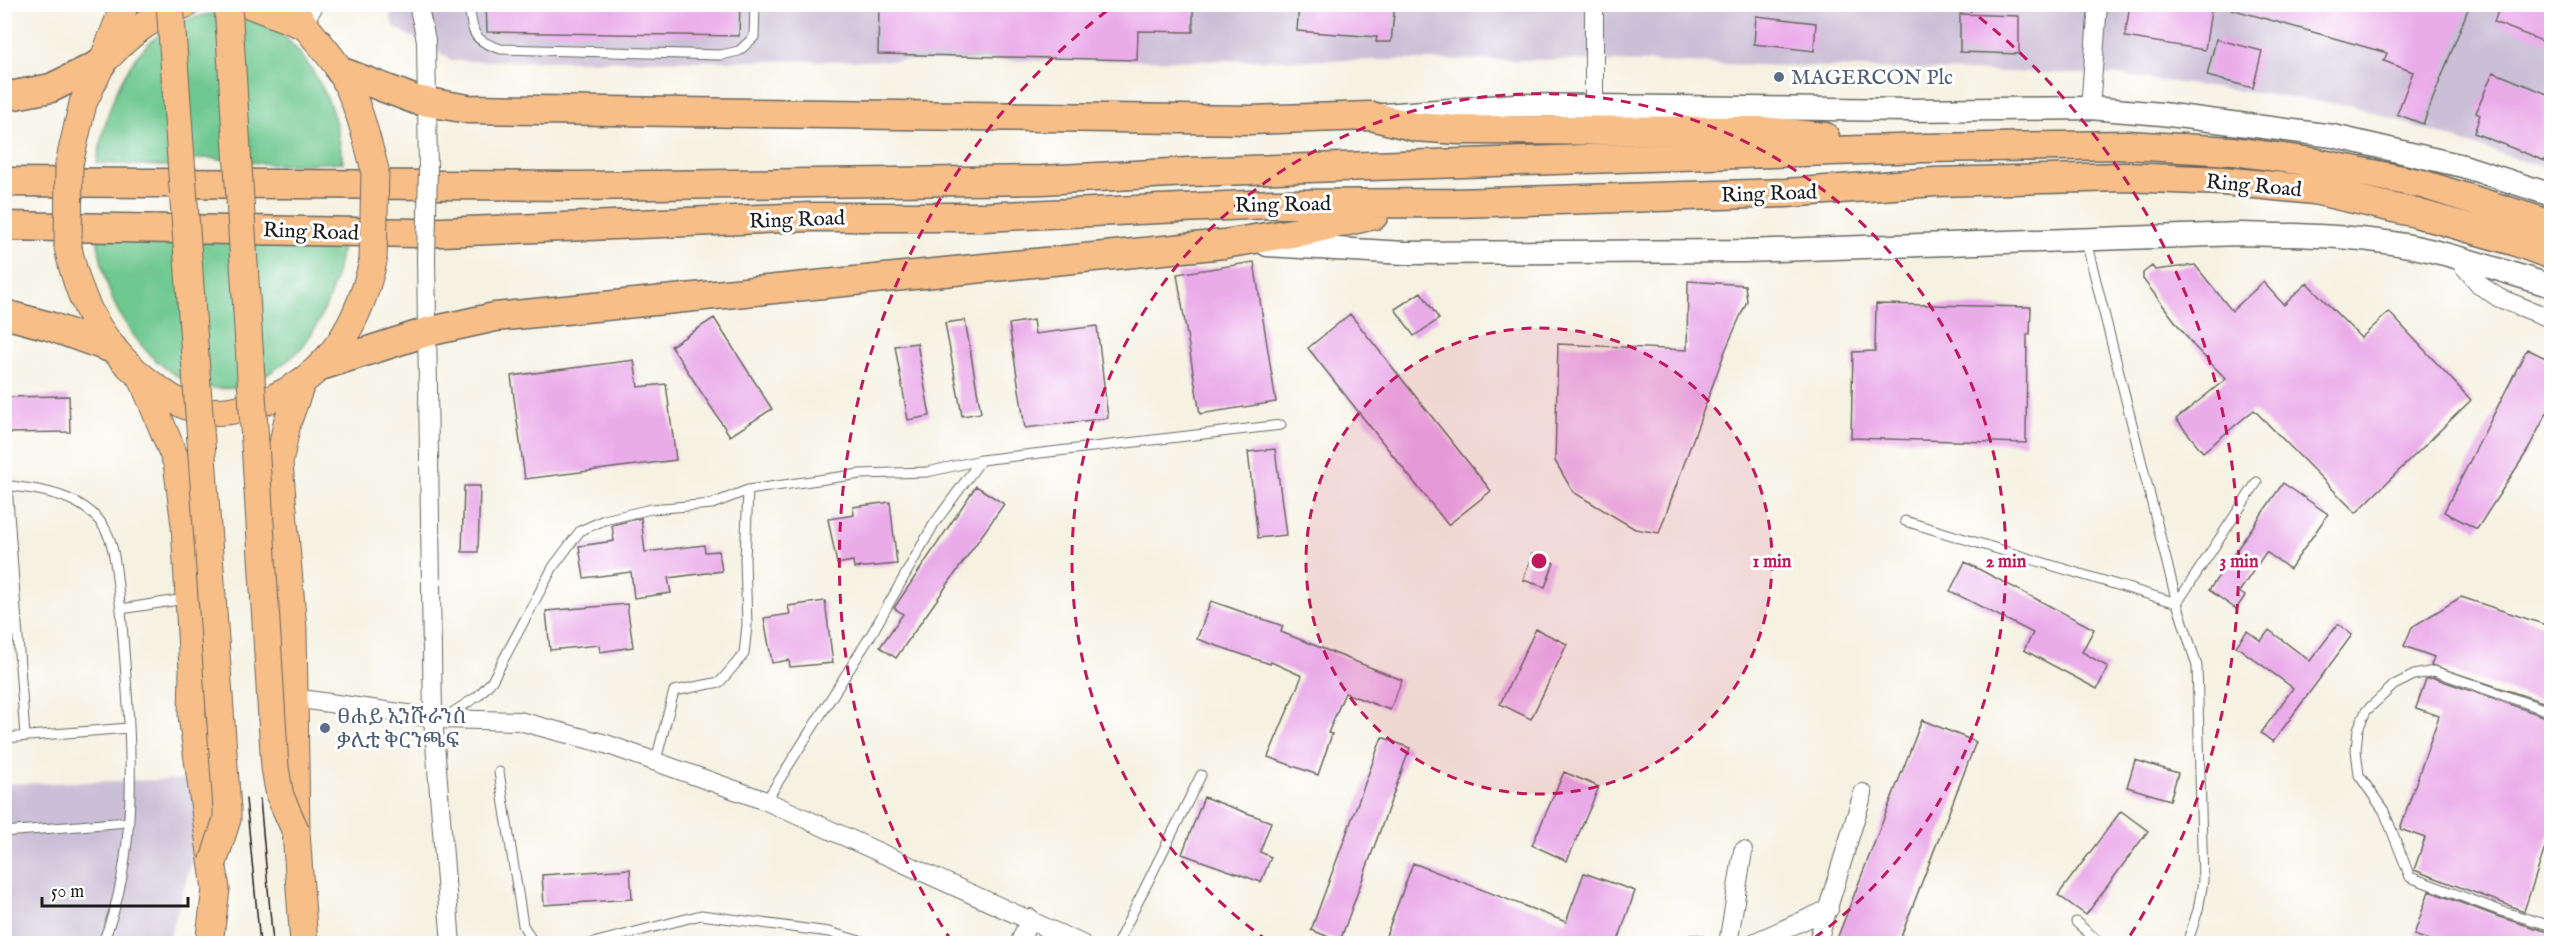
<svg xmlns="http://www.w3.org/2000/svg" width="2556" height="948" font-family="'IM FELL English','Noto Serif Ethiopic',serif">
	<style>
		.industrial { fill: #cabfd6 }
		.green { fill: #6ec88f; stroke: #457256; stroke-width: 1.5 }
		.building { fill: #eaabe9 }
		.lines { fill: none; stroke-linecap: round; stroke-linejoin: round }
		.service-casing { stroke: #686761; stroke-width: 11 }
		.minor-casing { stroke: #686761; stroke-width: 20 }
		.tertiary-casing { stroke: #686761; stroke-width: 25 }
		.primary-casing { stroke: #686761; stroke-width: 29 }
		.trunk-casing { stroke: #686761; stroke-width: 31 }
		.service { stroke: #fff; stroke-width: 9 }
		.minor { stroke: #fff; stroke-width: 18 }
		.tertiary { stroke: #fff; stroke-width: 22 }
		.primary { stroke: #f7be88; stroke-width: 27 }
		.trunk { stroke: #f7be88; stroke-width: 28 }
		.tram { stroke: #1c1c1c; stroke-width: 1.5 }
		.minor-bridge-casing { stroke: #686761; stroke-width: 20; stroke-linecap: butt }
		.primary-bridge-casing { stroke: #686761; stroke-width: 29; stroke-linecap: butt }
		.minor-bridge { stroke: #fff; stroke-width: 18 }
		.primary-bridge { stroke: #f7be88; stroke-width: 27 }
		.ring { fill: none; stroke: #c2185b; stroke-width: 3; stroke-dasharray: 10 8 }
		.service-dot { fill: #5c6f8a; stroke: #fff; stroke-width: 2 }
		.labels { text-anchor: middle; stroke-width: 6; stroke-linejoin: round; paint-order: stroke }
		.service-label { font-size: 21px; fill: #4e5e75; stroke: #fff; text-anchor: start }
		.street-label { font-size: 21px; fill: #1c1c1c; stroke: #fff }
		.centre { fill: #c2185b; stroke: #fff; stroke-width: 3 }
		.ring-label { font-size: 18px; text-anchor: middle; font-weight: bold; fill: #c2185b; stroke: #fff; stroke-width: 6; stroke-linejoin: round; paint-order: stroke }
	</style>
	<rect width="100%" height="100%" fill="#fff"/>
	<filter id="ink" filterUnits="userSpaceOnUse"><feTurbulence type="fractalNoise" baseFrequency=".0167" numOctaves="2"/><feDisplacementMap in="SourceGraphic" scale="12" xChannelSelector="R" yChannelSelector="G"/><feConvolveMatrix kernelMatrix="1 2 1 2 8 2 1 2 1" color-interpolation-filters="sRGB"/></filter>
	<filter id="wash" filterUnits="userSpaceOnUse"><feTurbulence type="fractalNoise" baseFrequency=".008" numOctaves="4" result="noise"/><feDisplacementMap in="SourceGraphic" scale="24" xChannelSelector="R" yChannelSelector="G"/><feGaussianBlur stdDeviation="1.35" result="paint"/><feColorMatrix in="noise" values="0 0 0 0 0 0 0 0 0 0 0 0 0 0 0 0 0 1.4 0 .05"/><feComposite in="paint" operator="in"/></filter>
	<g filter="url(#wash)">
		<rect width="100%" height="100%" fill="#f5f2e2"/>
		<path class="industrial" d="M388 5H2551V170L2352 106 2119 75 1571 60 453 61 393 26Z
			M202 779 194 853 168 943H5L4 784Z"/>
		<path class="green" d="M218 13C233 14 250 15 263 22 297 40 323 81 334 117 339 131 340 147 343 162L281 165 207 158 194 159 180 167 97 163C108 92 138 20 218 13Z
			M344 236C338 277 328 313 303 346 295 356 282 365 271 372 207 414 151 369 119 313 106 290 102 264 97 239Z"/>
		<g id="blocks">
			<path class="building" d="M486 4H740L739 36 487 32Z
				M879 4H1193V32L1138 31 1137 60 878 54Z
				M1299 4 1349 7V4H1395L1391 42H1376L1377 37 1297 31Z
				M2130 4H2212L2205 50 2125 37Z
				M2231 4H2470L2423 124 2397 114 2413 72 2384 61 2387 53 2231 9Z
				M2501 4H2552V45L2494 22Z
				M1960 14 2019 16V54L1960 52Z
				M1756 16 1816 23 1814 51 1754 44Z
				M2216 39 2262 51 2253 88 2207 76Z
				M2493 72 2552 96V144L2545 161 2474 133 2480 115 2476 113Z
				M1254 262 1276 402 1200 414 1177 274Z
				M2195 265 2232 311 2263 282 2284 305 2307 283 2361 338 2389 312 2471 400 2356 513 2254 410 2203 452 2176 419 2226 379 2193 345 2143 279V273L2152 266 2155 270Z
				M1688 281 1745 285 1747 301 1725 351 1659 533 1635 529 1573 492 1555 461 1558 344 1687 350Z
				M1421 292 1439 319 1414 336 1395 309Z
				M1876 304 2031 307 2030 334H2027L2026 443 1851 438 1853 352 1875 351Z
				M1350 314 1491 491 1448 525 1308 348Z
				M714 318 772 409 730 436 671 346Z
				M965 320 981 413 962 416 945 323Z
				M1033 320 1035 334 1097 326 1108 418 1025 428 1009 324Z
				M917 343 930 416 908 420 895 346Z
				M2527 349 2552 361V403L2526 453 2477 529 2444 512Z
				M634 360 638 387 666 384 676 460 525 479 511 376Z
				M69 396 70 432 4 433V397Z
				M1275 449 1286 535 1258 538 1248 452Z
				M2283 483 2328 514 2290 569 2266 552 2239 592 2245 596 2236 609 2209 590Z
				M464 486H480L478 552H462Z
				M976 486 1004 504 896 658 880 647 903 614 894 608Z
				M890 502 897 564 854 568 853 561 837 564 828 519 854 515 853 507Z
				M641 518 645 552 704 545 705 552 719 551 722 571 668 578 671 593 634 598 631 572 584 578 579 546 614 541 612 525Z
				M1532 554 1554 563 1545 587 1523 580Z
				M1965 562 2094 629 2082 652 2108 667 2097 689 2024 650 2033 633 1950 591Z
				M2461 597 2552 627V705L2431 665 2434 657 2404 646 2412 627Z
				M825 601 833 663 790 667 789 660 772 663 764 618 790 614 788 606Z
				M1211 601 1283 626 1281 632 1402 680 1390 710 1345 693 1328 733 1332 734 1318 775 1268 757 1302 676 1271 662 1270 664 1197 639Z
				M627 604 633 647 600 652 599 645 550 650 546 611Z
				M2338 624 2352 635 2273 742 2261 733 2293 688 2236 646 2247 631 2261 641 2269 630 2310 661Z
				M1536 629 1567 644 1531 719 1500 704Z
				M2434 678 2552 719V827L2524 911 2414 870 2425 838 2400 829 2439 716 2416 708 2426 679Z
				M1922 720 1976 742 1898 944H1835Z
				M1382 737 1410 748 1340 941 1311 930Z
				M2135 760 2178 773 2170 800 2127 787Z
				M1564 772 1599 787 1567 861 1532 845Z
				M1204 797 1271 822 1260 852 1271 857 1261 882 1182 854Z
				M2121 811 2148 831 2086 915 2058 895Z
				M1413 863 1566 922 1584 873 1635 891 1617 944H1383Z
				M630 869 632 899 544 905 542 875Z
				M2429 891 2499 917 2552 933V944H2440L2414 935Z"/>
		</g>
	</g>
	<g filter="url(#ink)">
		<use href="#blocks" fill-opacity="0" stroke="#686761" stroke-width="1.5"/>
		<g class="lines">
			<g class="service-casing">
				<path id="service" d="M469 4C473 33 471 40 501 49L721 55 739 51 754 37 755 4
					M2086 241 2177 603 2197 666 2203 881 2198 910 2187 944
					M4 485C44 490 95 496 110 540 117 560 117 587 121 609
					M7 485 25 736
					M1905 521 2177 603
					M2177 603 2257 482
					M2552 712 2434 671 2414 675 2394 685 2366 711 2358 729 2356 750 2359 775 2384 811 2410 877 2501 911 2552 926
					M447 716 478 696 492 681 553 567 580 531 604 520 651 509 712 504 748 490 860 474 927 472 981 460 1281 425
					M4 738 129 728
					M656 760 674 691 720 682 744 654 747 625 745 559 748 490
					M499 772 523 925 534 944
					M766 801 871 635 934 524 981 460
					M4 832 128 822
					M2076 922 2101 944
					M102 944C145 846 128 713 121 609L185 599
					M589 944 701 915 829 932 870 944
					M1117 944 1201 775"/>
			</g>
			<g class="minor-casing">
				<path id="minor" d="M418 4 426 40 428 170
					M1594 4V106
					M302 25 315 4
					M2090 108 2098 4
					M2456 257 2481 286 2499 298 2552 319
					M426 258 433 718 451 944
					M294 698 442 719 519 721 606 744 766 801 1082 944
					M1019 944 1030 918
					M1692 944H1699
					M1728 944 1743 851
					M1751 944 1829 909
					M1817 944 1863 793"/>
			</g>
			<g class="tertiary-casing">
				<path id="tertiary" d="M1384 115 1515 105 1909 110 2090 108 2162 114 2333 136 2463 166 2552 195
					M1267 245 1405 253 1746 251 2240 234C2286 235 2332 235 2378 241 2437 248 2495 269 2552 286"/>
			</g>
			<g class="primary-casing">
				<path id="primary" d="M248 4 302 25
					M290 4C304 29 327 48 341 72 358 102 366 136 375 170
					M109 56C132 31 154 16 186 4
					M69 164 83 103 102 63 125 4
					M68 247C80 308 107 354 158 389 167 395 179 404 189 407 208 414 229 412 247 407 321 387 357 333 373 261
					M142 378 177 463 185 525 193 670 192 716 216 889 209 944
					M301 384 287 423 279 463 293 629 296 832 304 944"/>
			</g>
			<g class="trunk-casing">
				<path id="trunk" d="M340 71 416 100 468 109 1250 120 1371 116 1415 127 1459 130 1762 131 1825 137
					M4 97 51 88 102 63
					M4 182 579 186 1042 180 1189 172 1925 148 2127 145 2233 151 2312 162 2422 184 2552 225
					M4 226 417 233 811 217H983L1271 204 1455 203 1786 193 1935 182 2124 177 2223 181 2314 190 2416 213 2514 241 2552 255
					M4 314 49 326 113 349
					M324 365 427 332 495 317 1224 244 1304 231 1374 215"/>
			</g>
			<use href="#service" class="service"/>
			<use href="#minor" class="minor"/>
			<use href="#tertiary" class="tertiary"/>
			<use href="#primary" class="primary"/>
			<use href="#trunk" class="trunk"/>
			<path class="tram" d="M246 799 260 944
				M260 799 273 944"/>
			<g class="minor-bridge-casing">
				<path id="minor-bridge" d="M426 258 428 170"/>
			</g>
			<g class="primary-bridge-casing">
				<path id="primary-bridge" d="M170 4 227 809V819L213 863
					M228 4 275 768 280 796 296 832
					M68 247 69 164
					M373 261 375 170"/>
			</g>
			<use href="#minor-bridge" class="minor-bridge"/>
			<use href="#primary-bridge" class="primary-bridge"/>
		</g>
	</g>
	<circle cx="1539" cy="561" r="233" fill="#c2185b" fill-opacity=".12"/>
	<g class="ring">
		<circle cx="1539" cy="561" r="233"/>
		<path d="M1268 941A467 467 0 1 1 1810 941"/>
		<path d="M952 942A700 700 0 0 1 1113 6M1965 6A700 700 0 0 1 2126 942"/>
	</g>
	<g class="service-dot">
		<circle cx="1779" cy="77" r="6"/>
		<circle cx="325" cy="728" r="6"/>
	</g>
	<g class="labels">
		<g class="service-label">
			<text x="1791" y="84">MAGERCON Plc</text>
			<text x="337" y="723">ፀሐይ ኢንሹራንስ<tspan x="337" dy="24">ቃሊቲ ቅርንጫፍ</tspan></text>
		</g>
		<g class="street-label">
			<text transform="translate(2254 185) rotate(5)" y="7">Ring Road</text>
			<text transform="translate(1769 193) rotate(-2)" y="7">Ring Road</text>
			<text transform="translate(1283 204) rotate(-1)" y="7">Ring Road</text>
			<text transform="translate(797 219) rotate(-2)" y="7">Ring Road</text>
			<text transform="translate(311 231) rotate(2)" y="7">Ring Road</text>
		</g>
	</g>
	<circle cx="1539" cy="561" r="9" class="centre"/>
	<g class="ring-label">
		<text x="1772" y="567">1 min</text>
		<text x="2006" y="567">2 min</text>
		<text x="2239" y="567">3 min</text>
	</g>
	<rect width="2556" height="948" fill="none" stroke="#fff" stroke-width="24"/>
	<path d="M42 897v9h146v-9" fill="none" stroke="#1c1c1c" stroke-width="3"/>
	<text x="51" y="897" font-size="18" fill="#1c1c1c" stroke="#ffffff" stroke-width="4.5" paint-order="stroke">50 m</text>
</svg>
